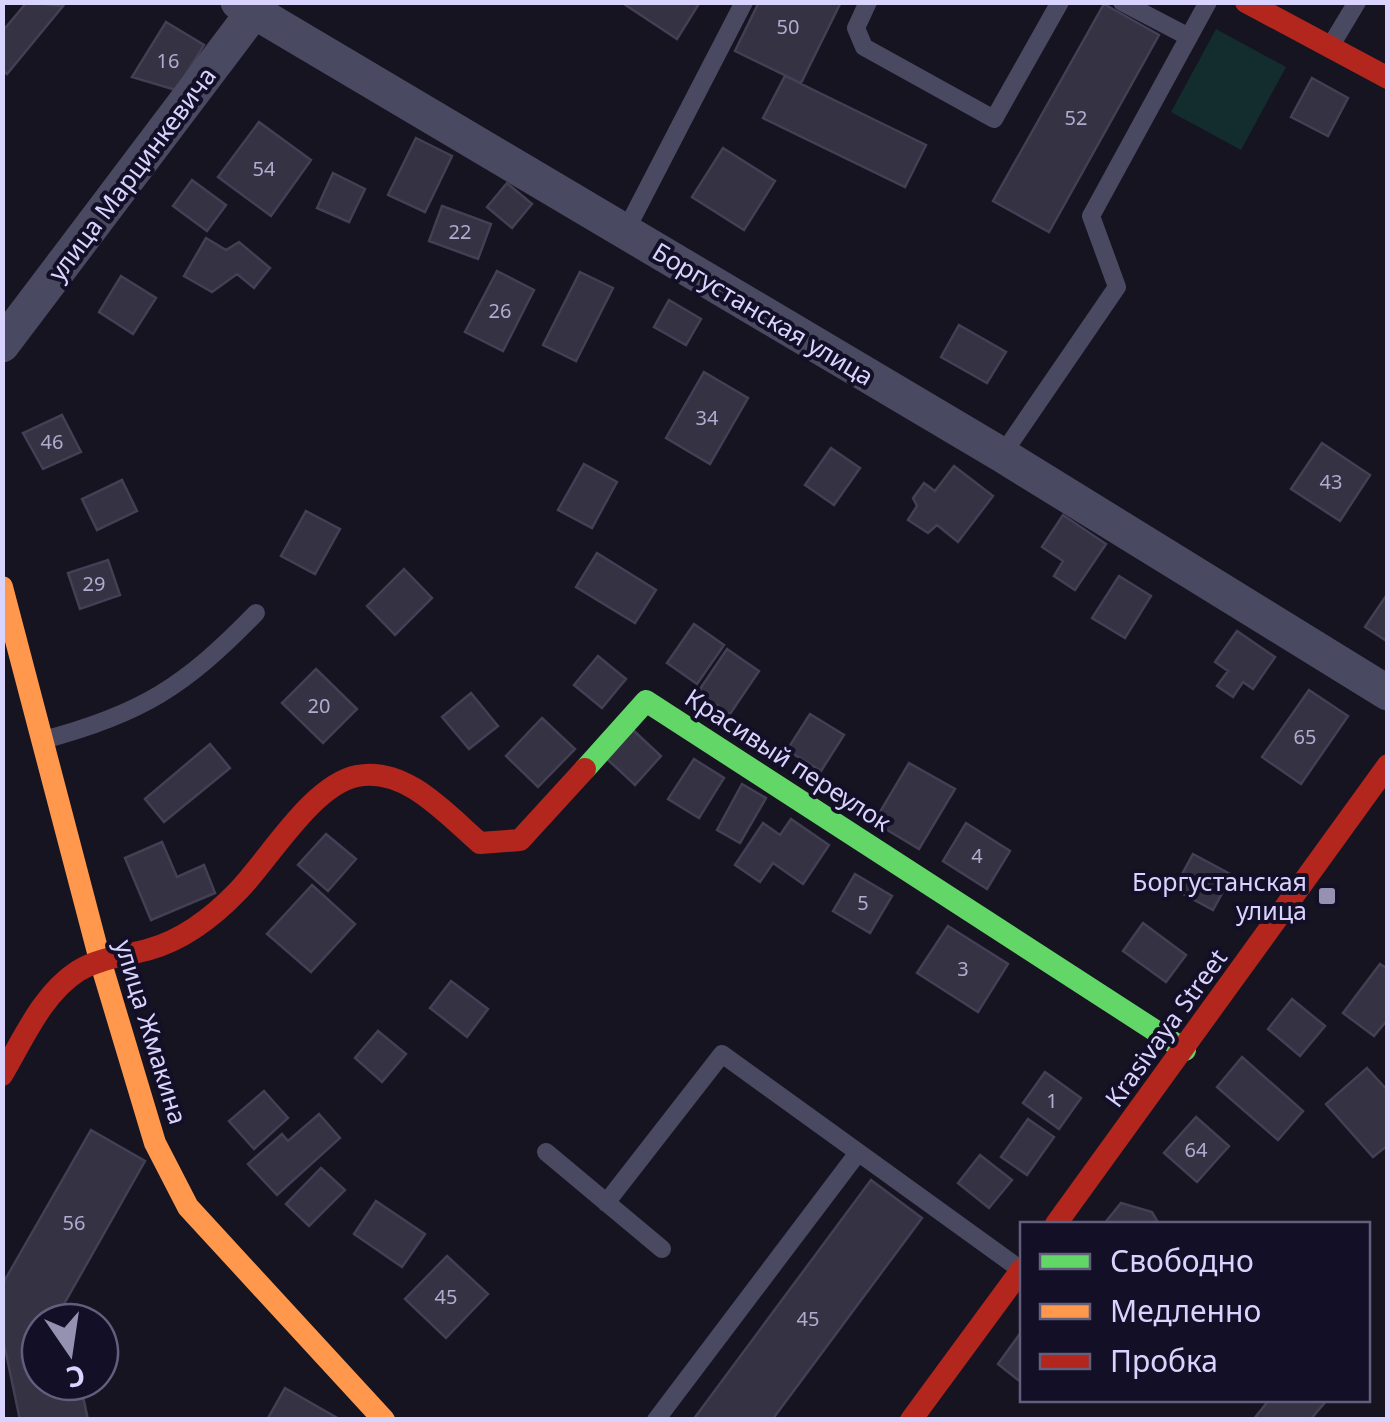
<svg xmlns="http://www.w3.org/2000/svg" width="1390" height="1422" font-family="'Noto Sans',sans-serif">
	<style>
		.green { fill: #132c2d }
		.building { fill: #343243; stroke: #433f54; stroke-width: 2.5 }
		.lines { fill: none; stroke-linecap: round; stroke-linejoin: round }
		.lane { stroke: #4a4962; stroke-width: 18 }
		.street { stroke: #4a4962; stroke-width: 35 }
		.fast { stroke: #63d668; stroke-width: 22 }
		.slow { stroke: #ff974d; stroke-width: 22 }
		.jam { stroke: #b3261e; stroke-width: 22 }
		.poi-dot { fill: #9591b1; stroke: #130f26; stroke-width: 4 }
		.labels { text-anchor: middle; stroke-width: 8; stroke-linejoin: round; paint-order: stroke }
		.number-label { font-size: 20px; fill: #b0acd0 }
		.street-label { font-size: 25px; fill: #d9d4ff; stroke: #130f26 }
		.poi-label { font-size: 25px; fill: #d9d4ff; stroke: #130f26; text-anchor: end }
	</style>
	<rect width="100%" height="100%" fill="#161421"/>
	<path class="green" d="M1216 29 1286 67 1241 150 1171 112Z"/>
	<path class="building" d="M27 2 63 6 7 74 2 70V32Z
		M621 2H700L677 39Z
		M759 2H841L801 83 735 51Z
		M1104 4 1159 35 1049 232 993 201Z
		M166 22 204 45 176 90 132 77Z
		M785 76 926 145 905 187 763 118Z
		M1312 78 1348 98 1328 136 1291 117Z
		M259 122 311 160 271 216 218 177Z
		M416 138 452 156 425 212 388 195Z
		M723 148 775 181 744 230 692 197Z
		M333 173 365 189 349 222 317 208Z
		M192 180 226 205 207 231 173 206Z
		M507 183 532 204 512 228 487 207Z
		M442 206 491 224 478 259 429 241Z
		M206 238 226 250 239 242 270 268 254 288 237 274 212 292 184 276Z
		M497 271 534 290 503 351 465 332Z
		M580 272 613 288 576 361 543 345Z
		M121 276 156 298 133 334 99 312Z
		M669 300 701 319 686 345 654 327Z
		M959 325 1006 352 987 383 941 357Z
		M704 372 748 398 710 464 666 438Z
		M62 415 81 452 43 469 23 433Z
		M1322 443 1370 475 1340 521 1291 489Z
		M831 448 860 468 834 505 805 485Z
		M584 464 617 482 592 528 558 510Z
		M954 466 993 496 958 542 937 525 928 533 908 520 917 506 913 498 924 483 935 491Z
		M122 480 137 511 97 530 82 499Z
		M306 511 340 529 315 574 281 556Z
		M1063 515 1106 544 1075 590 1054 576 1063 561 1042 547Z
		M597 553 656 590 635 623 576 587Z
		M108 560 120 595 80 609 68 573Z
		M404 569 432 598 395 635 367 606Z
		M1119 576 1151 596 1125 638 1092 618Z
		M1388 593V642L1365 627Z
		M694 624 724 645 697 684 667 663Z
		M1237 631 1275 657 1253 689 1243 682 1233 697 1217 686 1228 671 1215 662Z
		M727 649 759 671 730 714 698 692Z
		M598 656 626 679 602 708 574 685Z
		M316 669 357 709 323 743 282 703Z
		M1309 690 1348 716 1301 784 1262 757Z
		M471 693 498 726 469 749 442 717Z
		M810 714 844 735 821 771 787 750Z
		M542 718 575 749 538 787 506 756Z
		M633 730 661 756 635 785 606 758Z
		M210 744 230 768 164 822 145 799Z
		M694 759 724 778 699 818 668 799Z
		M909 763 955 789 919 849 874 822Z
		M742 784 766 798 740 843 717 830Z
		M791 819 829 845 803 884 773 863 760 882 735 865 763 823 780 835Z
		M966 823 1010 851 987 889 943 861Z
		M326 834 356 859 328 891 298 865Z
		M162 842 177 877 204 865 215 893 151 920 125 858Z
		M1193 854 1232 875 1213 910 1174 889Z
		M855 874 892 896 870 933 833 911Z
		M312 885 355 924 311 972 267 934Z
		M1143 923 1186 955 1166 982 1123 951Z
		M948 926 1008 964 978 1012 917 973Z
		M1380 964 1388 969V1019L1374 1036 1343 1013Z
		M451 981 488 1009 467 1037 430 1008Z
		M1292 999 1325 1026 1300 1056 1268 1029Z
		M378 1031 406 1054 382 1082 355 1058Z
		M1242 1057 1303 1111 1278 1140 1217 1087Z
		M1367 1068 1388 1091V1145L1373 1157 1326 1104Z
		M1045 1072 1081 1098 1059 1129 1023 1103Z
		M264 1091 288 1118 254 1149 229 1121Z
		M319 1114 340 1138 277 1195 248 1164 282 1134 288 1141Z
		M1196 1117 1229 1146 1197 1182 1164 1153Z
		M1028 1119 1054 1137 1027 1175 1001 1157Z
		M91 1130 145 1161 64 1304 67 1322H40V1382H80L88 1420H20L2 1334V1285Z
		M980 1155 1012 1180 989 1208 958 1183Z
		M321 1168 345 1190 309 1226 286 1204Z
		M871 1180 922 1218 772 1420H693Z
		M376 1201 425 1234 402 1267 354 1234Z
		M1121 1203 1152 1212 1159 1224H1104Z
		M447 1256 488 1294 446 1338 405 1299Z
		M1022 1331V1383L998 1364Z
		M285 1388 339 1419V1420H267Z
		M1269 1400H1327L1310 1420H1253Z"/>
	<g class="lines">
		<path class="lane" d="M868 2 856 28 864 47 994 119 1060 2
			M1122 2 1189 37
			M1333 42 1357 2
			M625 232 744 2
			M1002 455 1117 287 1091 216 1208 2
			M43 740C142 714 185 686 256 613
			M546 1152 662 1249
			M606 1203 722 1054 1017 1267
			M656 1420 857 1154"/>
		<path class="street" d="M238 2 1002 455 1388 693
			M2 345 261 2"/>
		<path class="fast" d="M585 769 646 701 1185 1050"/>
		<path class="slow" d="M2 587 100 960 155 1143 188 1207 384 1420"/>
		<path class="jam" d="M1246 2 1388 78
			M2 1075C23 1040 42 994 78 971 99 958 126 956 150 949 185 939 214 916 238 891 270 858 312 785 357 776 406 766 447 815 480 843L520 840 585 769
			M1056 1224 1388 765
			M911 1420 1022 1269"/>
	</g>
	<rect class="poi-dot" x="1317" y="886" width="20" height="20" rx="5"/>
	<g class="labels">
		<g class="number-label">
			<text x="788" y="34">50</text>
			<text x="168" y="68">16</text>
			<text x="1076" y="125">52</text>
			<text x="264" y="176">54</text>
			<text x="460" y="239">22</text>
			<text x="500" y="318">26</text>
			<text x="707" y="425">34</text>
			<text x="52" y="449">46</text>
			<text x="1331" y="489">43</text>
			<text x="94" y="591">29</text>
			<text x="319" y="713">20</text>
			<text x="1305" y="744">65</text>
			<text x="977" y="863">4</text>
			<text x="863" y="910">5</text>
			<text x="963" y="976">3</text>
			<text x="1052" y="1108">1</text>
			<text x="1196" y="1157">64</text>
			<text x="74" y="1230">56</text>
			<text x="446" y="1304">45</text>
			<text x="808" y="1326">45</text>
		</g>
		<g class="street-label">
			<text transform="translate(132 174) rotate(-53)" y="9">улица Марцинкевича</text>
			<text transform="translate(763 314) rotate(31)" y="9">Боргустанская улица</text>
			<text transform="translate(788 760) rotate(33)" y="9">Красивый переулок</text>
			<text transform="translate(1166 1028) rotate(-54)" y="9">Krasivaya Street</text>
			<text transform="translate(151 1032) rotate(73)" y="9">улица Жмакина</text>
		</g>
		<g class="poi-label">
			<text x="1307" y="891">Боргустанская<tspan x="1307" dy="29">улица</tspan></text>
		</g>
	</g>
	<rect width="1390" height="1422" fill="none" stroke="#d9d4ff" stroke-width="10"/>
	<rect x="1020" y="1222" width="350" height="180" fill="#130f26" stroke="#625e7d" stroke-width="2.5"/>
	<rect x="1040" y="1254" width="50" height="15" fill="#63d668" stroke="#625e7d" stroke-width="2.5"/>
	<text x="1110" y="1272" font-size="30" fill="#d9d4ff">Свободно</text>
	<rect x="1040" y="1304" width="50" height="15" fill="#ff974d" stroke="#625e7d" stroke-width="2.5"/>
	<text x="1110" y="1322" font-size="30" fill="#d9d4ff">Медленно</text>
	<rect x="1040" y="1354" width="50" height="15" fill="#b3261e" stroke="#625e7d" stroke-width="2.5"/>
	<text x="1110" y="1372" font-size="30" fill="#d9d4ff">Пробка</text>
	<g transform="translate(70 1352) rotate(167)"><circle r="48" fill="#130f26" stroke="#625e7d" stroke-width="2.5"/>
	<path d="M0-8L18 38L0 25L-18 38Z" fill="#9591b1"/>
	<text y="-15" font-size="28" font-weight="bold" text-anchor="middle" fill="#d9d4ff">С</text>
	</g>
</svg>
